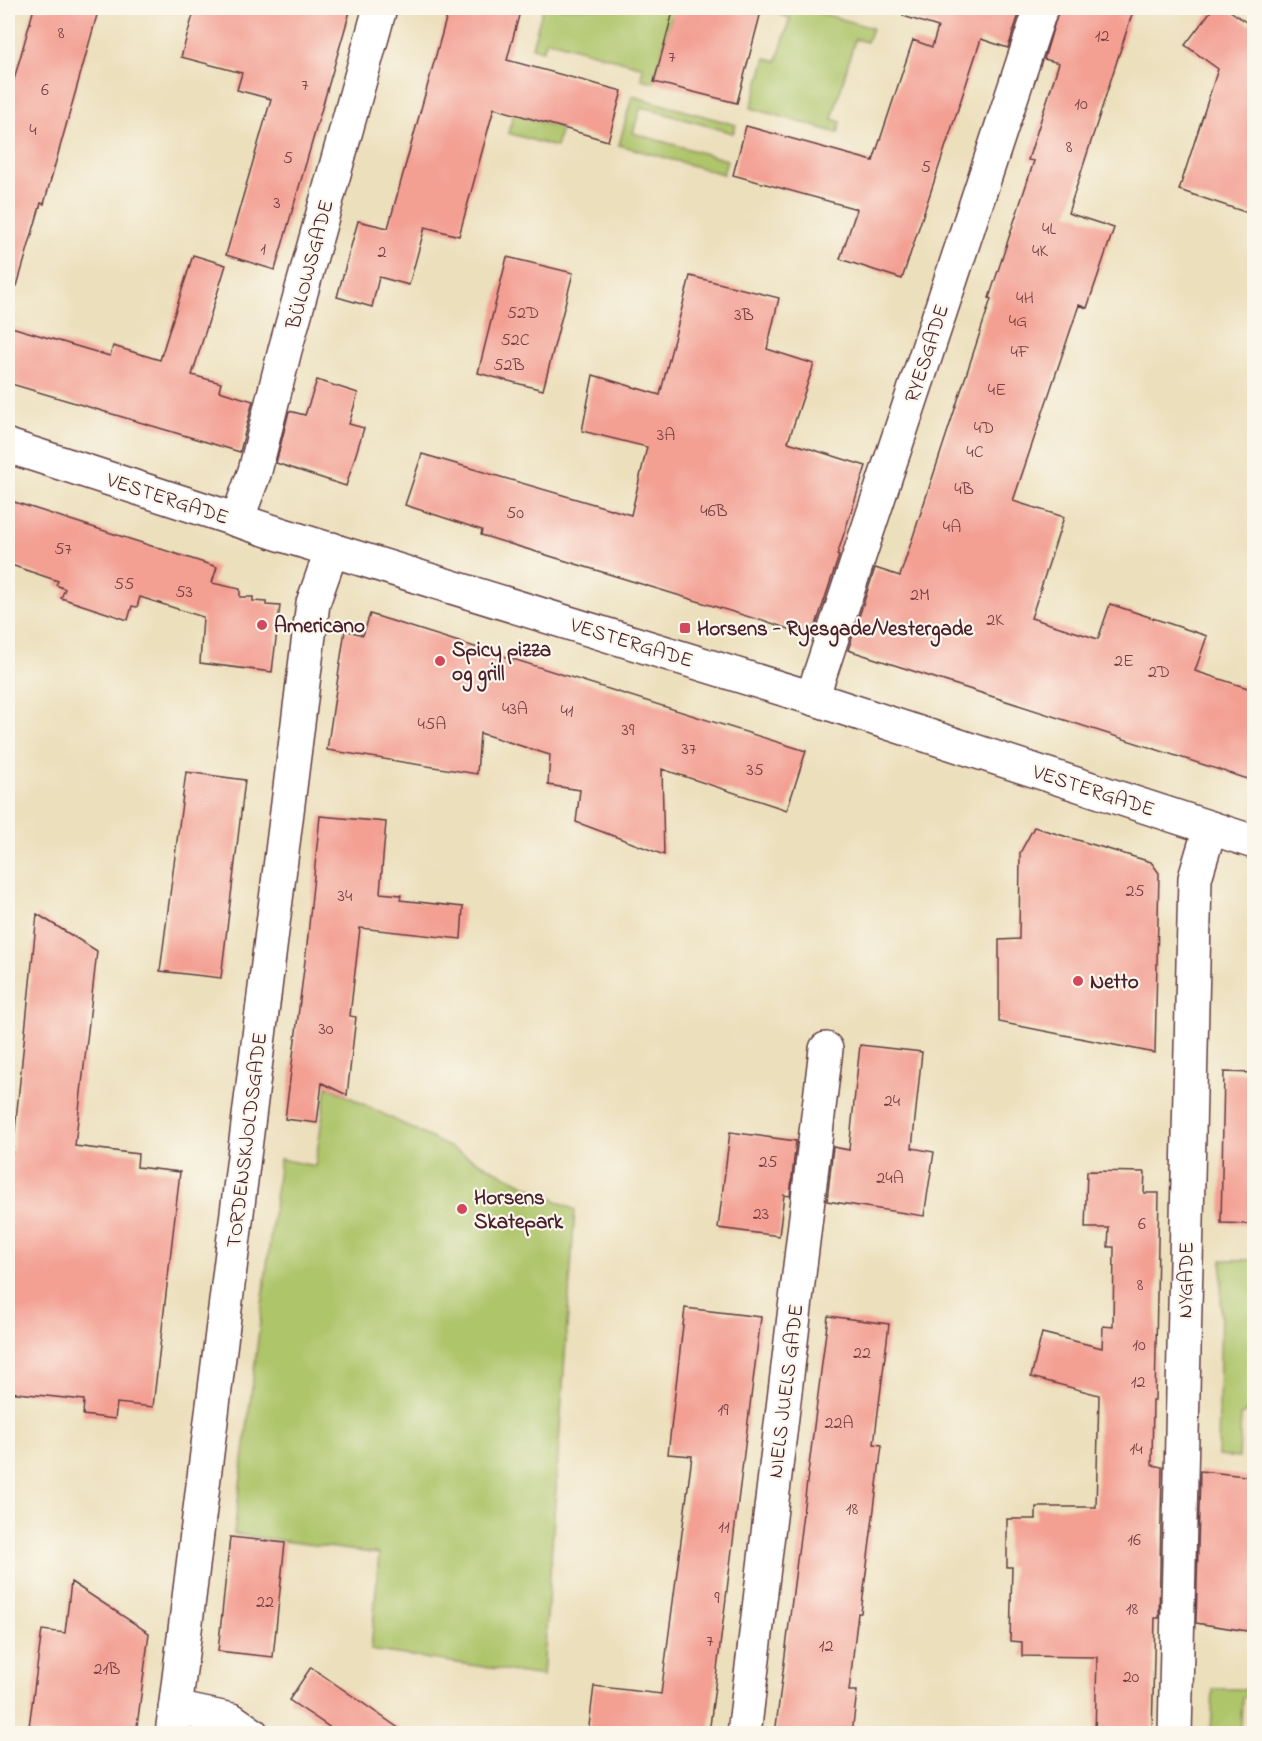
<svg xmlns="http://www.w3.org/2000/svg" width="1262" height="1741" font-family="'Indie Flower',sans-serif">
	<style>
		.green { fill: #aec56a; stroke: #7c724a; stroke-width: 1.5 }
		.building { fill: #f39f92 }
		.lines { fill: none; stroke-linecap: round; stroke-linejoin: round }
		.minor-casing { stroke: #623c41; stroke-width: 36 }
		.major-casing { stroke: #623c41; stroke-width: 36 }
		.minor { stroke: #fff; stroke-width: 33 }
		.major { stroke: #fff; stroke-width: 33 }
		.poi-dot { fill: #d1495b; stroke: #fbf7ec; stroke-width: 2 }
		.labels { text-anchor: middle; stroke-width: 4.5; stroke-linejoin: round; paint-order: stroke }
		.number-label { font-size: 18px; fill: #743f45 }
		.street-label { font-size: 21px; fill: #4a1f2b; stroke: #fbf7ec }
		.poi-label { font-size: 21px; font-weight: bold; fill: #4a1f2b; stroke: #fbf7ec; text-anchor: start }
	</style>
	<rect width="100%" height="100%" fill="#fbf7ec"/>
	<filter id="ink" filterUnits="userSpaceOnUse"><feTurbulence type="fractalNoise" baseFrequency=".0167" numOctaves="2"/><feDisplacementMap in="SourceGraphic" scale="12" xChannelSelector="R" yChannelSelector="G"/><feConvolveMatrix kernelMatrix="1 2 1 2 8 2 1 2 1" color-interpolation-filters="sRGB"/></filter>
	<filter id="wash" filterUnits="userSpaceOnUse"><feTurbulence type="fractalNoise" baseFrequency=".008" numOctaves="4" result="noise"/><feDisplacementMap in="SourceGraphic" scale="24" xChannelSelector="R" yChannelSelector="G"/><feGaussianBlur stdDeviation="1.35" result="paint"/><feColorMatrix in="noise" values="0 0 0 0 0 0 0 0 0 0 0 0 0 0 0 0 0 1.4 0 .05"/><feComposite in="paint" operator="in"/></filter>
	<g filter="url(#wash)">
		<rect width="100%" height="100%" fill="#ecdfbc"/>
		<path class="green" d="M543 8H674L654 82 641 79 643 67 547 40 543 50 532 47Z
			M780 8H818L817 12 872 28 867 42 855 39 832 119 841 122 838 133 751 108 766 58 777 61 790 18 778 14Z
			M632 96 736 125 733 133 641 107 633 133 727 160 723 174 619 145Z
			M518 98 530 101 526 118 561 128 556 147 508 133Z
			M327 1086 575 1210 543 1676 371 1650 379 1554 234 1534 280 1159 315 1166Z
			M1222 1260H1254L1253 1345 1254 1346V1407L1241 1415 1239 1458 1218 1456Z
			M1213 1689H1254V1698L1242 1697 1241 1733H1211Z"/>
		<g id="blocks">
			<path class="building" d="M34 8H99L44 204 41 203 17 286 8 285V101Z
				M195 8H351L275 270 226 255 271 99 237 90 242 73 181 57Z
				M449 8H521L507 60 622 91 608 141 494 108 459 236 425 227 409 285 379 277 372 307 337 297 358 221 388 228Z
				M674 8H762L737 103 654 82Z
				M905 8H1021L1008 48 981 39 902 279 840 259 857 209 733 175 746 126 873 161 913 40 932 47 938 27 903 16Z
				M1059 8H1134L1068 213 1114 228 1087 308 1079 305 1013 501 1064 517 1031 618 1098 639 1110 604 1207 636 1195 671 1254 690V781L848 650 875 568 900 576 931 482 991 299 989 298 1034 161 1028 160 1059 63 1044 59Z
				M1213 8H1226L1250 25 1254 18V215L1179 190 1218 69 1185 45Z
				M193 255 226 265 192 375 221 383 219 391 253 401 240 452 8 383V326L110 356 113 346 160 360Z
				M507 257 573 273 543 390 478 373Z
				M690 276 779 298 767 349 814 364 788 442 866 466 837 555 839 556 812 637 760 619 759 620 481 535 482 530 405 505 422 454 631 515 647 447 582 431 593 375 660 395Z
				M317 380 358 393 349 424 364 428 346 486 276 463 289 411 305 415Z
				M8 500 217 567 212 583 240 589V597H253V601L266 602V605L280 606 272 672 200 663 203 617 140 597 137 607 132 606 128 620 61 598 65 589 56 585 58 581 8 564Z
				M370 614 806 751 787 810 662 769 664 855 576 822 580 790 548 785 550 755 480 733 477 774 327 750 345 630 363 635Z
				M186 772 245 780 221 978 160 971Z
				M320 816 386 822 380 893 401 895 400 900 463 907 461 939 360 928 350 1016 356 1017 347 1095 322 1083 317 1123 285 1119 307 945Z
				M1034 827 1151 862 1159 873 1155 1053 999 1022V940L1019 939 1020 853Z
				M37 914 97 951 75 1146 138 1154 137 1167 180 1172 153 1407 117 1403 115 1419 83 1415 84 1400 8 1392V1179L15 1130Z
				M860 1045 922 1052 912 1148 934 1152 924 1216 827 1201 833 1147 849 1150Z
				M1224 1072 1254 1073V1224L1221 1223Z
				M730 1132 796 1141 790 1196 784 1195 779 1236 718 1228Z
				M1087 1171 1145 1172 1144 1193H1159L1155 1400H1153L1152 1465 1162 1467 1159 1618H1155L1152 1734H1095L1097 1657 1022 1656V1642L1010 1641 1012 1567H1007V1519H1036V1507H1096L1099 1395 1031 1377 1042 1333 1102 1348 1103 1326 1113 1327 1114 1247H1108L1109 1228H1085Z
				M685 1308 761 1317 709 1734H588L594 1686 661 1694 692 1456 668 1454Z
				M828 1316 889 1324 874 1444 882 1445 861 1613H858L849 1691H857L852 1734H775Z
				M1200 1471 1254 1477V1632L1196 1623Z
				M230 1537 285 1543 273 1657 218 1651Z
				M71 1582 149 1633 136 1734H28L42 1630 65 1633Z
				M311 1667 407 1734H340L289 1700Z"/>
		</g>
	</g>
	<g filter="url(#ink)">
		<use href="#blocks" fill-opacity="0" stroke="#623c41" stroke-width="1.5"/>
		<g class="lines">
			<g class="minor-casing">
				<path id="minor" d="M237 520 255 471 285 350 380 8
					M812 698 1041 8
					M175 1708 232 1720 252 1734
					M172 1734 313 603 332 549
					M744 1734 826 1049
					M1175 1734 1195 878 1210 828"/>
			</g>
			<g class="major-casing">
				<path id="major" d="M8 446 283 535 812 698 1254 842"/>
			</g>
			<use href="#minor" class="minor"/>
			<use href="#major" class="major"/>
		</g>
	</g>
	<g class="poi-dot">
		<circle cx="262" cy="625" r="6"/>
		<rect x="679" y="622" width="12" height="12" rx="3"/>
		<circle cx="440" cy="661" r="6"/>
		<circle cx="1078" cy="981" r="6"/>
		<circle cx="462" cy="1209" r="6"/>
	</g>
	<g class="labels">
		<g class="number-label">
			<text x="61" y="38">8</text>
			<text x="1102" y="41">12</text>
			<text x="672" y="62">7</text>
			<text x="305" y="90">7</text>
			<text x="45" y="95">6</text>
			<text x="1081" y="109">10</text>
			<text x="33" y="135">4</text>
			<text x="1069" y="152">8</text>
			<text x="288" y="163">5</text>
			<text x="926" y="172">5</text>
			<text x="277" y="208">3</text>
			<text x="1049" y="234">4L</text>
			<text x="263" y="254">1</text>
			<text x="1040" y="256">4K</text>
			<text x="382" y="257">2</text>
			<text x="1025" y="303">4H</text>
			<text x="523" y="318">52D</text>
			<text x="744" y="320">3B</text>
			<text x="1018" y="326">4G</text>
			<text x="515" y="345">52C</text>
			<text x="1020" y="357">4F</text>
			<text x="509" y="370">52B</text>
			<text x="997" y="395">4E</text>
			<text x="984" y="433">4D</text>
			<text x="666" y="440">3A</text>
			<text x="975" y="457">4C</text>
			<text x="964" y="494">4B</text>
			<text x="714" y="516">46B</text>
			<text x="515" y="518">50</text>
			<text x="952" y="532">4A</text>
			<text x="63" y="554">57</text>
			<text x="124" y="589">55</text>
			<text x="184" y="597">53</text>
			<text x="920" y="600">2M</text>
			<text x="995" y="625">2K</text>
			<text x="1124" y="666">2E</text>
			<text x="1159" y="677">2D</text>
			<text x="515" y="714">43A</text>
			<text x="567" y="716">41</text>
			<text x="432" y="729">45A</text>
			<text x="628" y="735">39</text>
			<text x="689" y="754">37</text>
			<text x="755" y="775">35</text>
			<text x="1135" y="896">25</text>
			<text x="345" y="901">34</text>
			<text x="326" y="1034">30</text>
			<text x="892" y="1106">24</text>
			<text x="768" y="1167">25</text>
			<text x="890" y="1183">24A</text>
			<text x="761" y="1219">23</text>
			<text x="1142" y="1229">6</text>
			<text x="1140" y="1290">8</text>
			<text x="1139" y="1350">10</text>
			<text x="862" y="1358">22</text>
			<text x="1138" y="1387">12</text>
			<text x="723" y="1415">19</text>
			<text x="839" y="1428">22A</text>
			<text x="1136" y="1454">14</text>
			<text x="852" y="1514">18</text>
			<text x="724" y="1532">11</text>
			<text x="1134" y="1545">16</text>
			<text x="717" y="1603">9</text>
			<text x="265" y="1607">22</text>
			<text x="1132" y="1614">18</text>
			<text x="710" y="1646">7</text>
			<text x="826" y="1651">12</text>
			<text x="107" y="1674">21B</text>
			<text x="1131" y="1682">20</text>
		</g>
		<g class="street-label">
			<text transform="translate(309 264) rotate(-75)" y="7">BÜLOWSGADE</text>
			<text transform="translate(926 353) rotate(-72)" y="7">RYESGADE</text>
			<text transform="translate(168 498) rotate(18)" y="7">VESTERGADE</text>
			<text transform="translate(632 642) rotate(17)" y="7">VESTERGADE</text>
			<text transform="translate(1094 790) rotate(18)" y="7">VESTERGADE</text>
			<text transform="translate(246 1140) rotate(-83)" y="7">TORDENSKJOLDSGADE</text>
			<text transform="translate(1185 1280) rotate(-89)" y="7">NYGADE</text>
			<text transform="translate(785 1391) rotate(-83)" y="7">NIELS JUELS GADE</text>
		</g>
		<g class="poi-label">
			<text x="274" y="632">Americano</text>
			<text x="697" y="635">Horsens - Ryesgade/Vestergade</text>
			<text x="452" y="656">Spicy pizza<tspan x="452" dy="24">og grill</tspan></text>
			<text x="1090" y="988">Netto</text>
			<text x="474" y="1204">Horsens<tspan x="474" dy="24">Skatepark</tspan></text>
		</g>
	</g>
	<rect width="1262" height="1741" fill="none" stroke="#fbf7ec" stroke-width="30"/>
</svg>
